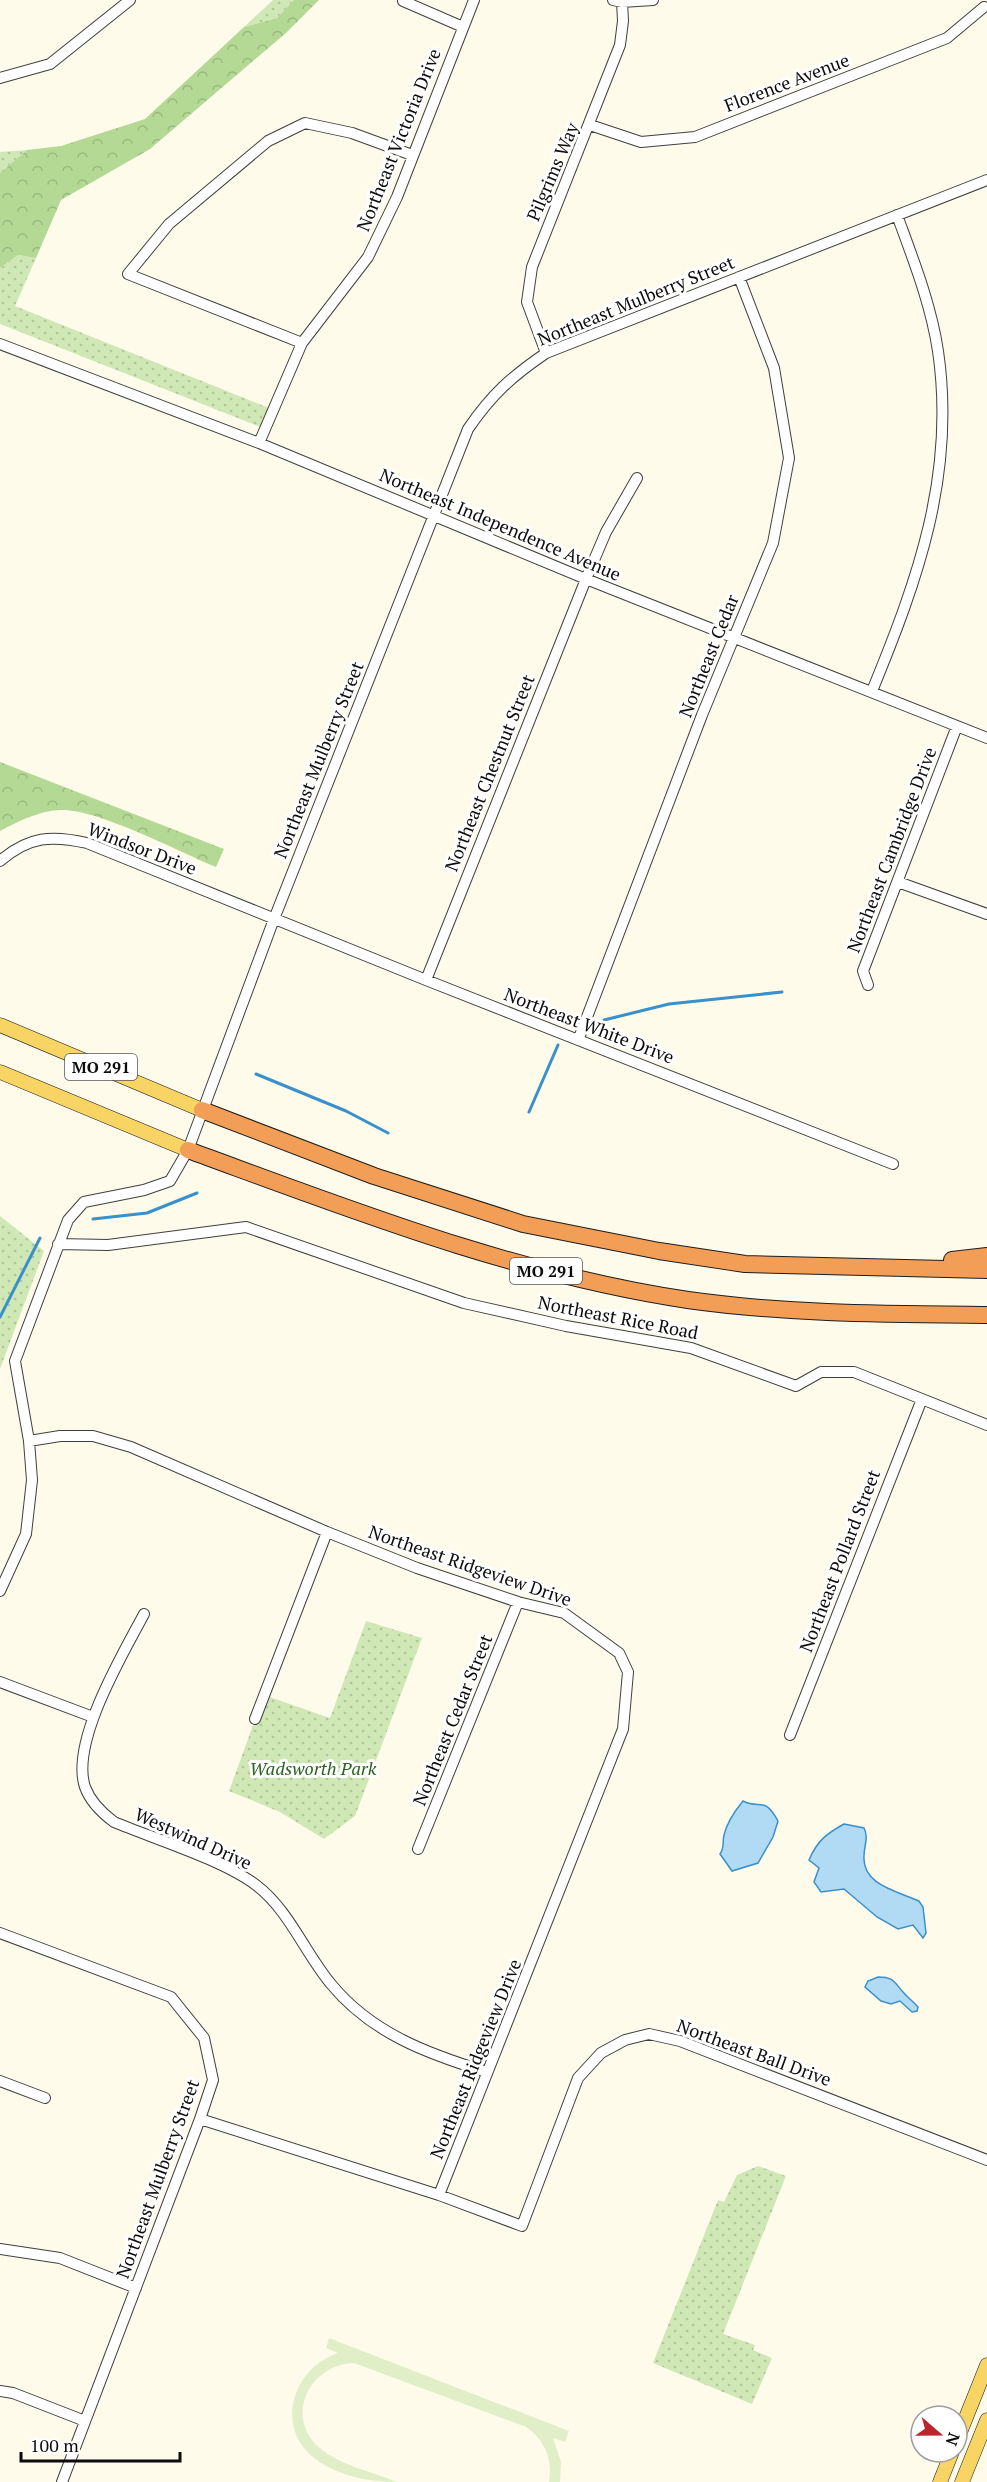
<svg xmlns="http://www.w3.org/2000/svg" width="987" height="2482" font-family="'PT Serif',serif">
	<style>
		.grass { fill: url(#grass-dots) }
		.forest { fill: url(#forest-crowns) }
		.pitch { fill: #e1efc8 }
		.water { fill: #b1dbf5; stroke: #3990cb; stroke-width: 1.5 }
		.lines { fill: none; stroke-linecap: round; stroke-linejoin: round }
		.stream { stroke: #3990cb; stroke-width: 3 }
		.minor-casing { stroke: #3f3f3f; stroke-width: 12 }
		.major-casing { stroke: #1d1d1d; stroke-width: 15 }
		.highway-casing { stroke: #1d1d1d; stroke-width: 18 }
		.minor { stroke: #fff; stroke-width: 10 }
		.major { stroke: #f7d463; stroke-width: 14 }
		.highway { stroke: #f29e56; stroke-width: 16 }
		.labels { text-anchor: middle; stroke-width: 6; stroke-linejoin: round; paint-order: stroke }
		.shield { fill: #fff; stroke: #555; stroke-width: 1.5 }
		.shield-label { font-size: 16px; font-weight: bold; fill: #0c0c0c }
		.street-label { font-size: 18px; fill: #0c0c0c; stroke: #fff }
		.park-label { font-size: 18px; font-style: italic; fill: #2b621e; stroke: #fff }
	</style>
	<defs>
		<pattern id="grass-dots" width="8" height="8" patternUnits="userSpaceOnUse" patternTransform="scale(1.5)"><rect width="8" height="8" fill="#d0e8b6"/><path d="M2 2h.1M6 6h.1" fill="none" stroke="#b1c69b" stroke-width="1.8" stroke-linecap="round"/></pattern>
		<pattern id="forest-crowns" width="20" height="18" patternUnits="userSpaceOnUse" patternTransform="scale(1.5)"><rect width="20" height="18" fill="#b3d995"/><path d="M2 6a3 3 0 1 1 6 0M12 15a3 3 0 1 1 6 0" fill="none" stroke="#99b97f"/></pattern>
	</defs>
	<rect width="100%" height="100%" fill="#fffbeb"/>
	<path class="grass" d="M273 0H294L277 18 244 27Z
		M27 150 0 173V152Z
		M18 255 36 258 15 306 274 410 263 428 0 324V268Z
		M0 1216 44 1251 0 1369Z
		M366 1621 422 1638 355 1816 324 1839 280 1812 229 1791 264 1695 330 1718Z
		M758 2166 786 2176 723 2334 755 2345 753 2350 772 2358 752 2404 653 2363 718 2200 724 2202 737 2175Z"/>
	<path class="forest" d="M294 0H319L286 33 150 149 61 200 36 258 18 255 0 268V173L27 150 61 146 145 119 244 27 277 18Z
		M0 762 224 849 216 867C180 852 96 808 60 810 38 811 19 821 0 831Z"/>
	<path class="pitch" d="M329 2338 569 2431 565 2442 553 2438 561 2462 560 2482H549C553 2460 545 2440 526 2427L354 2363C310 2364 283 2417 320 2448 339 2465 373 2472 397 2482 368 2482 338 2476 314 2458 274 2426 293 2368 338 2353L326 2348Z"/>
	<path class="water" d="M743 1801C760 1810 764 1795 778 1821L773 1837 758 1863 732 1871 720 1854C725 1847 722 1843 724 1835 727 1822 734 1812 743 1801Z
		M844 1824 864 1828C869 1838 864 1845 864 1856 862 1885 897 1891 919 1901L923 1907 926 1933 923 1938 913 1925 898 1929 877 1917 844 1889 821 1892 814 1882 819 1868 809 1860C817 1841 826 1834 844 1824Z
		M878 1977C894 1977 894 1982 903 1992 908 1998 913 2001 918 2007L917 2011 912 2012 900 2001 891 2004 881 2001 865 1987 868 1981Z"/>
	<g class="lines">
		<path class="stream" d="M604 1020 669 1004 782 992
			M256 1074 346 1111 388 1133
			M529 1112 558 1045
			M93 1219 147 1213 197 1193
			M0 1317 40 1238"/>
		<g class="minor-casing">
			<path id="minor" d="M613 0 622 2 653 0
				M403 1 463 27
				M0 78 50 64 130 0
				M590 125 641 142 695 137 947 38 984 7
				M302 343 128 274 169 224 268 141 305 123 352 133 412 155
				M0 344 259 443 586 579 987 738
				M546 353 527 302 532 267 620 45 623 21 622 2
				M259 443 302 343 368 257 397 197 474 0
				M872 691C918 579 956 474 938 351 931 304 913 259 897 215
				M0 861C29 836 52 835 87 843L426 980 893 1164
				M898 882 987 914
				M426 980 586 579 606 532 637 478
				M868 985 863 971 957 726
				M579 1038 702 715 773 543 789 458 774 368 739 277
				M58 1244 108 1245 246 1227 464 1303 566 1326 691 1348 796 1386 821 1372H854L987 1425
				M29 1441 60 1436H93L131 1447 327 1532 417 1568 518 1602 564 1613 619 1653 628 1672 623 1729 439 2195
				M0 1591 26 1534 32 1480 29 1441 15 1361 68 1220 84 1202 144 1190 170 1181 188 1150 274 919 468 429C492 394 511 377 546 353L987 180
				M144 1614C123 1654 70 1742 85 1787 90 1801 102 1813 114 1822 155 1839 223 1860 256 1885 289 1910 305 1953 331 1984 371 2033 428 2054 487 2072
				M0 1682 93 1717
				M255 1719 327 1532
				M790 1735 922 1399
				M418 1849 518 1602
				M0 1933 171 1997 204 2038 213 2080 200 2119 62 2482
				M0 2081 45 2098
				M200 2119 439 2195 522 2226 578 2078 601 2053 625 2040 649 2034 680 2041 987 2160
				M0 2249 60 2258 136 2288
				M0 2391 13 2393 85 2421"/>
		</g>
		<g class="major-casing">
			<path id="major" d="M0 1025 202 1110
				M0 1072 188 1150
				M957 2440 987 2365
				M940 2482 952 2452
				M962 2482 987 2420"/>
		</g>
		<g class="highway-casing">
			<path id="highway" d="M202 1110 374 1176 523 1224 659 1251 745 1264 987 1270
				M188 1150C352 1210 514 1274 688 1300 787 1314 887 1314 987 1315
				M952 1260 987 1256"/>
		</g>
		<use href="#minor" class="minor"/>
		<use href="#major" class="major"/>
		<use href="#highway" class="highway"/>
	</g>
	<g class="labels">
		<g class="shield">
			<rect x="65" y="1054" width="72" height="26" rx="4.5"/>
			<rect x="510" y="1258" width="72" height="26" rx="4.5"/>
		</g>
		<g class="shield-label">
			<text x="101" y="1073">MO 291</text>
			<text x="546" y="1277">MO 291</text>
		</g>
		<g class="street-label">
			<text transform="translate(787 83) rotate(-21)" y="6">Florence Avenue</text>
			<text transform="translate(399 140) rotate(-68)" y="6">Northeast Victoria Drive</text>
			<text transform="translate(553 172) rotate(-67)" y="6">Pilgrims Way</text>
			<text transform="translate(636 301) rotate(-22)" y="6">Northeast Mulberry Street</text>
			<text transform="translate(500 525) rotate(23)" y="6">Northeast Independence Avenue</text>
			<text transform="translate(709 656) rotate(-68)" y="6">Northeast Cedar</text>
			<text transform="translate(319 760) rotate(-68)" y="6">Northeast Mulberry Street</text>
			<text transform="translate(490 773) rotate(-68)" y="6">Northeast Chestnut Street</text>
			<text transform="translate(142 849) rotate(21)" y="6">Windsor Drive</text>
			<text transform="translate(892 850) rotate(-69)" y="6">Northeast Cambridge Drive</text>
			<text transform="translate(589 1026) rotate(21)" y="6">Northeast White Drive</text>
			<text transform="translate(618 1318) rotate(11)" y="6">Northeast Rice Road</text>
			<text transform="translate(840 1561) rotate(-69)" y="6">Northeast Pollard Street</text>
			<text transform="translate(470 1566) rotate(19)" y="6">Northeast Ridgeview Drive</text>
			<text transform="translate(453 1720) rotate(-68)" y="6">Northeast Cedar Street</text>
			<text transform="translate(193 1839) rotate(24)" y="6">Westwind Drive</text>
			<text transform="translate(754 2053) rotate(20)" y="6">Northeast Ball Drive</text>
			<text transform="translate(476 2059) rotate(-68)" y="6">Northeast Ridgeview Drive</text>
			<text transform="translate(158 2179) rotate(-70)" y="6">Northeast Mulberry Street</text>
		</g>
		<g class="park-label">
			<text x="313" y="1775">Wadsworth Park</text>
		</g>
	</g>
	<g transform="translate(939 2434) rotate(110)"><circle r="28" fill="#ffffff" stroke="#9e9e9e" stroke-width="1.5"/>
	<path d="M0-4.5L10 22L0 15L-10 22Z" fill="#ba262c"/>
	<text y="-9" font-size="16" font-weight="bold" text-anchor="middle" fill="#0c0c0c">N</text>
	</g>
	<path d="M21 2452v9h159v-9" fill="none" stroke="#0c0c0c" stroke-width="3"/>
	<text x="30" y="2452" font-size="18" fill="#0c0c0c" stroke="#ffffff" stroke-width="4.5" paint-order="stroke">100 m</text>
</svg>
